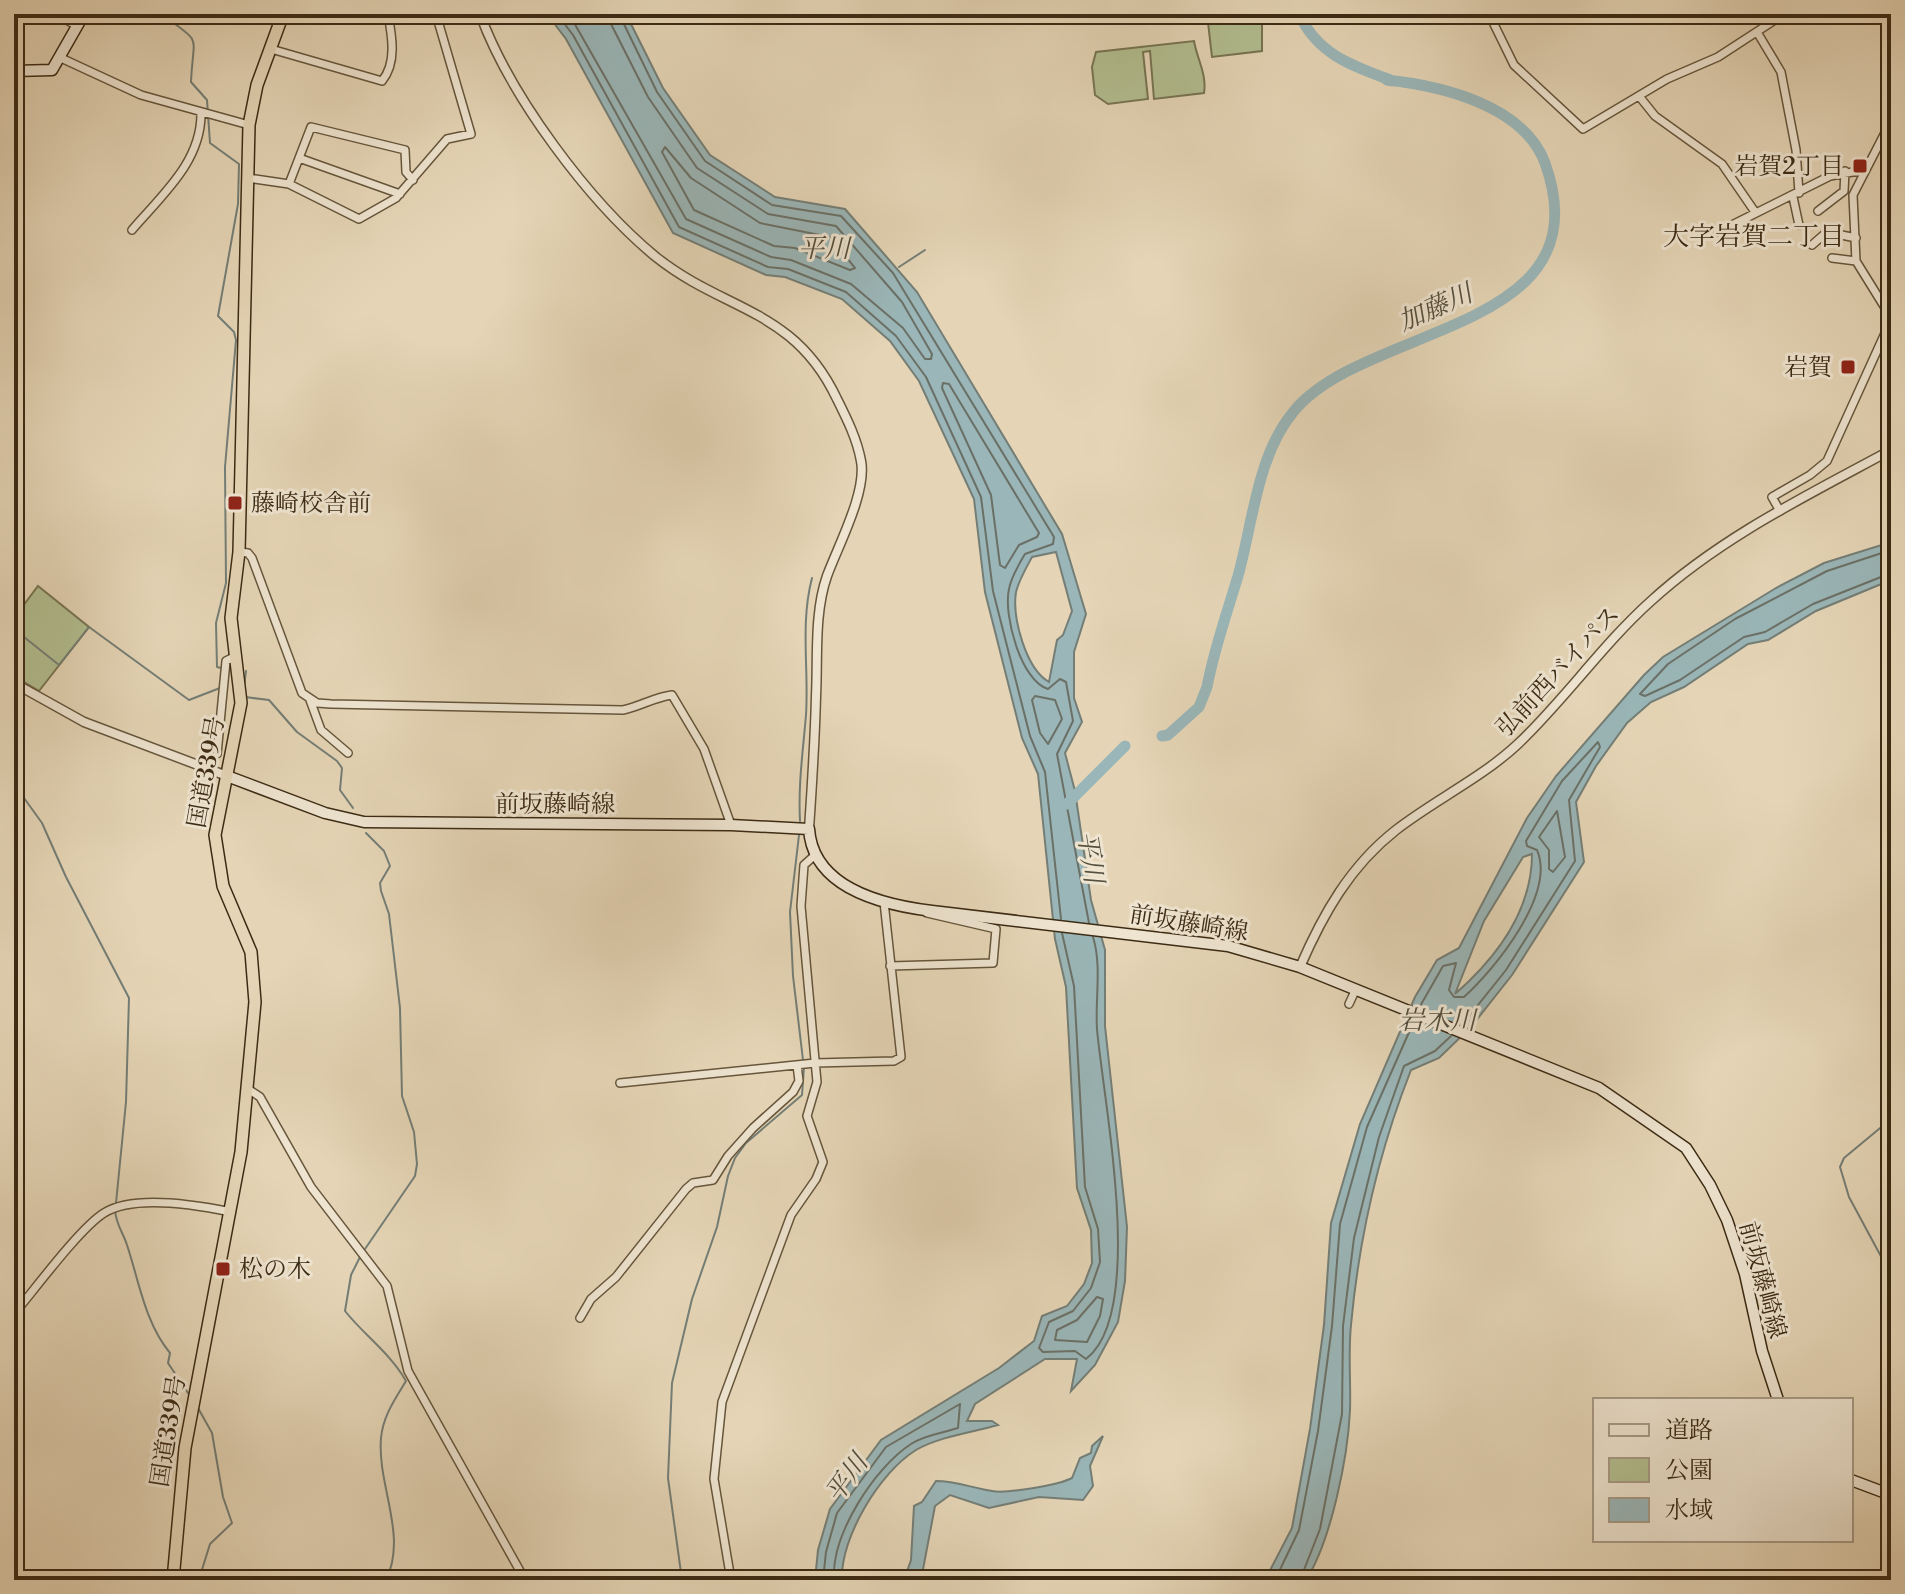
<svg xmlns="http://www.w3.org/2000/svg" width="1905" height="1594" font-family="'Libre Bodoni','Noto Serif JP',serif">
	<style>
		.green { fill: #b2be90; stroke: #777452; stroke-width: 2 }
		.water { fill: #9ab6b8; stroke: #747e76; stroke-width: 2; fill-rule: evenodd }
		.lines { fill: none; stroke-linecap: round; stroke-linejoin: round }
		.shore { stroke: #6b7066; stroke-width: 2 }
		.stream { stroke: #747e76; stroke-width: 2 }
		.river { stroke: #9ab6b8; stroke-width: 11 }
		.minor-casing { stroke: #66563c; stroke-width: 10 }
		.tertiary-casing { stroke: #66563c; stroke-width: 11 }
		.secondary-casing { stroke: #3c2b14; stroke-width: 13 }
		.trunk-casing { stroke: #3c2b14; stroke-width: 14 }
		.minor { stroke: #eee4d0; stroke-width: 7 }
		.tertiary { stroke: #eee4d0; stroke-width: 8 }
		.secondary { stroke: #eee4d0; stroke-width: 10 }
		.trunk { stroke: #e5d5b6; stroke-width: 11 }
		.poi-dot { fill: #8f2418; stroke: #eee4d0; stroke-width: 3 }
		.labels { text-anchor: middle; stroke-width: 6; stroke-linejoin: round; paint-order: stroke }
		.poi-label { font-size: 24px; fill: #3c2b14; stroke: #eee4d0; text-anchor: end }
		.street-label { font-size: 24px; fill: #3c2b14; stroke: #eee4d0 }
		.neighbourhood-label { font-size: 26px; fill: #3c2b14; stroke: #eee4d0 }
		.water-label { font-size: 26px; font-style: italic; fill: #544e3d; stroke: #eee4d0 }
	</style>
	<rect width="100%" height="100%" fill="#e5d5b6"/>
	<filter id="stains"><feTurbulence type="fractalNoise" baseFrequency=".0025" numOctaves="4"/><feColorMatrix values="0 0 0 0 .2 0 0 0 0 .09 0 0 0 0 .02 0 0 0 .5 -.17"/></filter>
	<radialGradient id="worn" r=".72"><stop offset=".6" stop-color="#630" stop-opacity="0"/><stop offset="1" stop-color="#630" stop-opacity=".3"/></radialGradient>
	<path class="green" d="M1207 14H1262V51L1212 57Z
		M1194 41C1197 59 1207 74 1204 93L1154 99 1150 51 1143 52 1148 99 1108 104 1095 95 1092 67 1096 52Z
		M38 586 89 627 39 691 14 676V618Z"/>
	<path class="water" d="M547 14H626L663 88 710 155 775 197 845 209 917 292 1062 534 1086 614 1074 652V698L1082 722 1065 753 1075 791 1091 900 1105 950V1026L1127 1227 1125 1281 1118 1322 1095 1365 1071 1391 1077 1359H1045L975 1404 967 1421H992L998 1425C973 1432 938 1437 916 1450 880 1472 840 1538 842 1580H815L818 1550 830 1509 881 1440 999 1368 1034 1341 1042 1316 1067 1306 1084 1284 1092 1263 1091 1230 1077 1188 1066 987 1055 939 1038 774 1022 738 985 592 974 499 919 381 890 341 842 299 785 277 766 275 673 233 566 39ZM1056 552 1072 611 1063 635 1057 640 1049 682C1026 669 1012 618 1016 592 1019 580 1026 568 1032 557Z
		M1891 542V580L1816 611 1768 640 1748 644 1684 687 1651 702 1627 723 1596 766 1576 802 1584 862 1512 975 1471 1027 1439 1058 1411 1070C1379 1151 1359 1238 1351 1325 1348 1353 1351 1382 1350 1410 1348 1457 1331 1541 1306 1580H1265L1292 1528 1310 1429 1324 1325 1331 1223 1360 1124 1415 997 1437 960 1459 948 1527 818 1556 776 1644 675 1663 657 1776 588 1824 563ZM1532 854C1532 911 1496 958 1455 994L1484 921 1523 857Z
		M1103 1436 1090 1466 1093 1486 1083 1500 1039 1497 989 1508 950 1495 935 1506 921 1580H904L911 1560 914 1506 922 1502 936 1481C956 1481 972 1488 992 1491 1006 1494 1059 1485 1072 1478L1080 1458 1091 1453 1092 1446Z"/>
	<g class="lines">
		<path class="shore" d="M557 14 573 35 679 227 768 267 788 269 846 292 896 336 926 377 981 497 993 591 1030 736 1045 772 1061 919
			M569 14 686 219 771 257 791 260 851 284 903 328 925 359H931L932 354 902 302 836 226 768 214 697 168 648 97 611 24 609 14
			M619 14 657 92 705 161 772 205 841 216 893 273 1054 537 1053 544 1025 554C1019 564 1011 577 1009 589 1003 615 1021 681 1048 689L1060 679 1066 682 1073 721 1057 754 1089 923
			M665 147 691 178 760 223 830 237 855 268 850 270 795 248 774 246 694 210 662 152Z
			M943 383 949 384 1039 533 1037 537 1019 545 1005 568 1000 565 991 495 942 388Z
			M1891 550 1827 571 1735 619 1668 664 1640 694 1645 696 1680 680 1744 637 1765 632 1813 604 1891 573
			M1035 696 1055 700 1062 719 1048 744 1040 733 1032 700Z
			M1557 811 1565 857 1553 872 1549 869V850L1539 837Z
			M1062 933 1074 986 1085 1187 1098 1229 1100 1262 1091 1288 1073 1311 1049 1322 1039 1348 1043 1352 1075 1351 1086 1359C1147 1313 1103 1100 1097 1029 1095 999 1102 966 1093 937
			M1419 1008 1443 966 1456 963 1449 990 1454 997H1464C1495 969 1556 894 1537 850L1527 846 1526 841 1562 781 1598 742 1600 747 1569 800 1575 861 1506 970 1462 1025
			M1097 1297 1103 1299 1100 1316 1087 1342 1055 1340 1057 1330 1077 1320Z
			M823 1580 826 1552 837 1513 886 1447 960 1404 958 1428C943 1433 924 1435 911 1444 874 1468 831 1535 834 1580
			M1275 1580 1299 1530 1318 1431 1332 1326 1340 1224 1367 1127 1414 1021
			M1300 1580 1320 1529 1342 1414 1343 1326 1354 1238 1379 1137 1404 1066 1435 1051 1451 1036"/>
		<path class="stream" d="M161 14C204 45 193 32 191 82L207 100 210 143 239 164 238 204 218 316 234 332 236 340 225 467 226 583 216 623 217 667 221 668
			M899 267 925 250
			M14 629 59 665 89 627 189 700 220 688
			M244 687 246 671
			M245 697 269 700 297 732 337 761 342 768 340 790 353 808
			M14 784 42 823 66 877 129 998 126 1102 116 1203
			M800 821C798 785 803 751 806 715 809 669 800 624 812 578
			M799 835 790 912 793 976 803 1060
			M1891 1119 1844 1158 1840 1167 1849 1197 1891 1275
			M115 1210C116 1225 123 1232 127 1245 139 1281 145 1323 170 1353L168 1363 190 1396
			M365 1249 415 1176 417 1164 414 1132 402 1096 400 1008 389 914 381 891 380 883 390 866 384 851 366 833
			M360 1257 351 1275 345 1311C364 1335 391 1354 406 1381 395 1399 383 1416 381 1438 377 1486 408 1535 386 1580
			M198 1408 212 1433 223 1497 232 1523 210 1544 200 1576
			M682 1580 668 1478 672 1383 692 1299 717 1227 728 1176 735 1158 746 1143 802 1095 804 1067"/>
		<path class="river" d="M1162 736 1168 735 1199 707 1207 687C1214 649 1227 613 1238 576 1253 522 1257 455 1294 411 1367 323 1606 333 1545 163 1524 106 1443 86 1387 80L1393 81C1353 66 1318 55 1299 14
			M1067 804 1125 746"/>
		<g class="minor-casing">
			<path id="minor" d="M56 14 77 26
				M1476 14 1488 16
				M1489 14 1514 65 1583 129 1667 79 1718 57 1784 14
				M1757 32 1781 72 1796 150 1799 193
				M271 49 382 81C397 63 392 36 388 14
				M61 58 141 95 249 125
				M1639 96 1655 116 1722 164 1755 212
				M299 158 400 194
				M248 178 289 184 359 219 396 198 447 139 471 134 436 14
				M289 184 311 127 405 150 406 172 413 180
				M1793 197 1799 225
				M1818 211 1844 191 1845 171
				M132 230C162 195 201 162 201 114
				M1718 232 1830 176 1864 170
				M1812 245 1827 232 1856 238
				M1832 258 1856 261
				M1780 511 1772 497 1810 475 1827 461 1886 331 1887 311 1856 261 1853 195 1891 121
				M239 552 248 553 252 558 302 693 317 703 331 704 623 710C641 706 655 697 672 695L704 749 731 825
				M310 700 321 730 348 753
				M217 754 226 661 234 657
				M890 966 993 963 996 929 927 913
				M1349 1004 1355 991
				M620 1083 815 1063 894 1061 901 1057 884 902
				M248 1089 260 1097 311 1187 387 1286 408 1371 525 1580
				M14 1314C35 1289 80 1228 104 1213 134 1194 197 1205 231 1212
				M580 1318 591 1299 616 1277 686 1189 693 1183 713 1180 728 1156 753 1128 793 1092 799 1081 797 1065
				M731 1580 714 1479 722 1402 791 1215 816 1179 823 1162 807 1116 817 1082 801 906 804 865 814 856"/>
		</g>
		<g class="tertiary-casing">
			<path id="tertiary" d="M480 14C510 96 589 202 656 257 725 312 794 308 837 399 847 419 857 439 861 461 867 492 838 546 827 576 814 613 818 657 816 696 815 740 812 785 809 829
				M14 683 84 722 227 776
				M1300 967C1323 914 1350 866 1396 830 1436 799 1482 778 1519 743 1566 698 1603 644 1651 601 1721 537 1808 495 1891 450"/>
		</g>
		<g class="secondary-casing">
			<path id="secondary" d="M14 71 52 70 84 14
				M227 776 325 813 364 822 731 825 809 829C813 888 883 905 932 911L1228 946 1300 967 1599 1088 1686 1148 1710 1185 1727 1220 1745 1274 1762 1351 1778 1400
				M1851 1480 1891 1495"/>
		</g>
		<g class="trunk-casing">
			<path id="trunk" d="M173 1580 185 1448 241 1152 255 1002 251 952 223 886 215 835 241 703 231 618 239 552 249 125 257 85 283 14"/>
		</g>
		<use href="#minor" class="minor"/>
		<use href="#tertiary" class="tertiary"/>
		<use href="#secondary" class="secondary"/>
		<use href="#trunk" class="trunk"/>
	</g>
	<g class="poi-dot">
		<rect x="1852" y="158" width="16" height="16" rx="4"/>
		<rect x="1840" y="359" width="16" height="16" rx="4"/>
		<rect x="227" y="495" width="16" height="16" rx="4"/>
		<rect x="215" y="1261" width="16" height="16" rx="4"/>
	</g>
	<g class="labels">
		<g class="poi-label">
			<text x="1844" y="174">岩賀2丁目</text>
			<text x="1832" y="375">岩賀</text>
			<text x="251" y="511" text-anchor="start">藤崎校舎前</text>
			<text x="239" y="1277" text-anchor="start">松の木</text>
		</g>
		<g class="street-label">
			<text transform="translate(1558 671) rotate(-47)" y="8">弘前西バイパス</text>
			<text transform="translate(206 772) rotate(-80)" y="8">国道339号</text>
			<text x="555" y="812">前坂藤崎線</text>
			<text transform="translate(1189 923) rotate(9)" y="8">前坂藤崎線</text>
			<text transform="translate(1763 1280) rotate(75)" y="8">前坂藤崎線</text>
			<text transform="translate(168 1431) rotate(-81)" y="8">国道339号</text>
		</g>
		<g class="neighbourhood-label">
			<text x="1754" y="245">大字岩賀二丁目</text>
		</g>
		<g class="water-label">
			<text x="824" y="257">平川</text>
			<text transform="translate(1435 307) rotate(-24)" y="9">加藤川</text>
			<text transform="translate(1091 857) rotate(81)" y="9">平川</text>
			<text x="1437" y="1029">岩木川</text>
			<text transform="translate(846 1478) rotate(-54)" y="9">平川</text>
		</g>
	</g>
	<rect width="1905" height="1594" fill="none" stroke="#e5d5b6" stroke-width="48"/>
	<rect x="16" y="16" width="1873" height="1562" fill="none" stroke="#3c2b14" stroke-width="4"/>
	<rect x="24" y="24" width="1857" height="1546" fill="none" stroke="#3c2b14" stroke-width="2"/>
	<rect x="1593" y="1398" width="260" height="144" fill="#eee4d0" stroke="#a79a85" stroke-width="2"/>
	<rect x="1609" y="1424" width="40" height="12" fill="#eee4d0" stroke="#a79a85" stroke-width="2"/>
	<text x="1665" y="1438" font-size="24" fill="#3c2b14">道路</text>
	<rect x="1609" y="1458" width="40" height="24" fill="#b2be90" stroke="#a79a85" stroke-width="2"/>
	<text x="1665" y="1478" font-size="24" fill="#3c2b14">公園</text>
	<rect x="1609" y="1498" width="40" height="24" fill="#9ab6b8" stroke="#a79a85" stroke-width="2"/>
	<text x="1665" y="1518" font-size="24" fill="#3c2b14">水域</text>
	<rect width="100%" height="100%" filter="url(#stains)"/>
	<rect width="100%" height="100%" fill="url(#worn)"/>
</svg>
